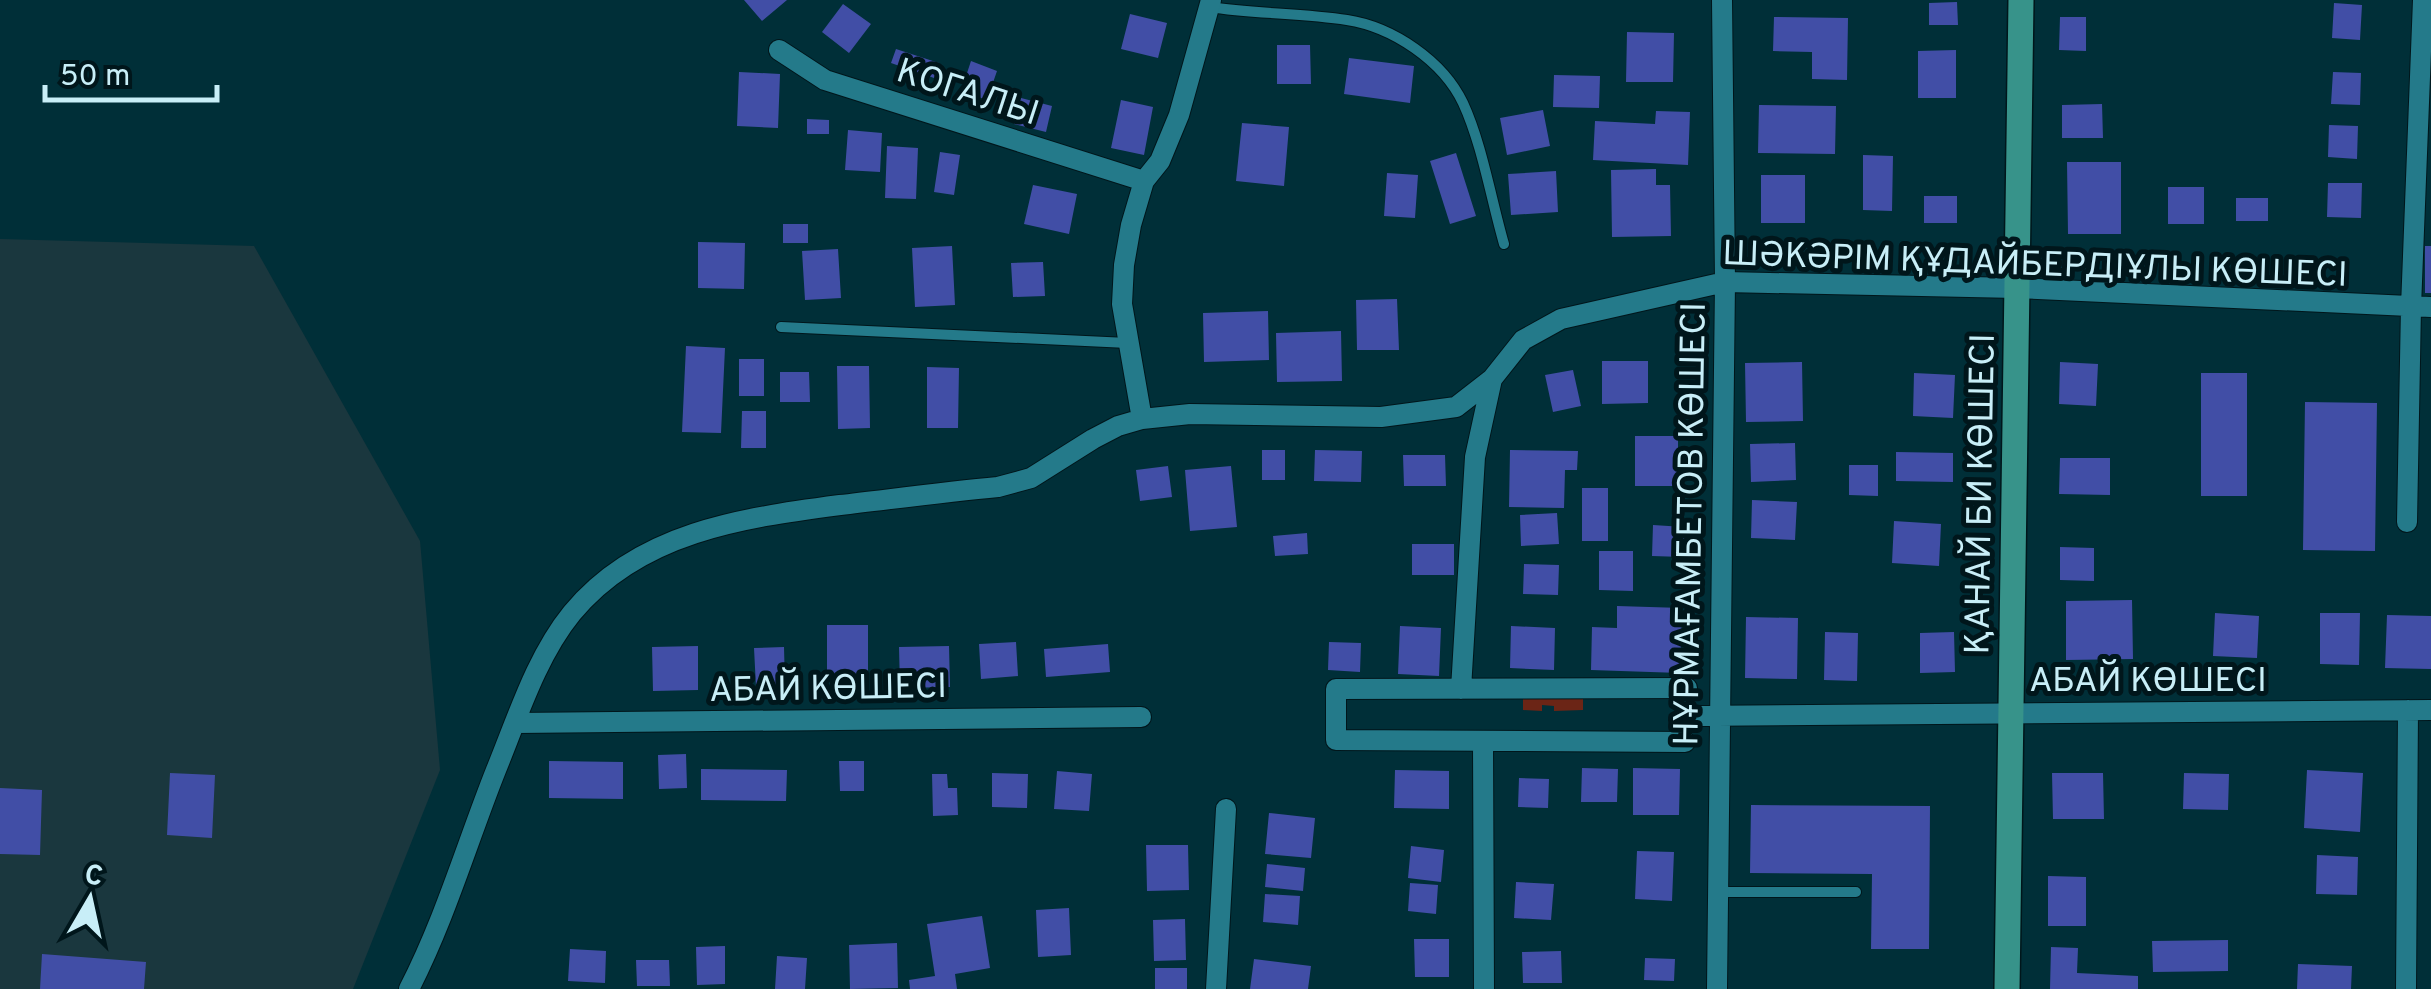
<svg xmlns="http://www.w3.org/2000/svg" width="2431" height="989" font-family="Overpass,sans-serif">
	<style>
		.built { fill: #1a373e }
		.green { fill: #6b2516 }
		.building { fill: #414ea6 }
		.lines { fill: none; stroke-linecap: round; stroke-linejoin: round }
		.lane-casing { stroke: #00161b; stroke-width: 12 }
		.street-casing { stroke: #00161b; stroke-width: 22 }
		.secondary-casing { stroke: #00161b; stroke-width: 28 }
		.lane { stroke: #247a8a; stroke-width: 10 }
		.street { stroke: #247a8a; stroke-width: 20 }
		.secondary { stroke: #37938a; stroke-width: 25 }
		.labels { text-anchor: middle; stroke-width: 10; stroke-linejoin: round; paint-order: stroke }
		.street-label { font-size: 35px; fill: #c8eef7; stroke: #00161b }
	</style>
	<rect width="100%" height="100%" fill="#002f38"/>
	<path class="built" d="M0 239 254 246 420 541 440 770 353 989H0Z"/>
	<path class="green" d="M1523 696H1583V710L1554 711V706L1542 705V711L1523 710Z"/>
	<path class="building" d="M744 0H787L762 21Z
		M1957 2 1958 25H1929V3Z
		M2334 3 2362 5 2360 40 2332 38Z
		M843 4 871 24 849 53 822 32Z
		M1130 14 1167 23 1158 58 1121 49Z
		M1774 17 1848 18 1847 80 1812 79V52L1773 51Z
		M2060 17H2086V51L2059 50Z
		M1627 32 1674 33 1673 82H1626Z
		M1277 45H1310L1311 84H1277Z
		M896 49 939 63 934 78 891 63Z
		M1956 50V98H1918V51Z
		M1349 58 1414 66 1410 103 1344 94Z
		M971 61 997 71 987 100 961 91Z
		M739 72 780 74 778 128 737 126Z
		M2333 72 2361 73 2360 105 2331 104Z
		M1554 75 1600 76 1599 108 1553 107Z
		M1021 98 1052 106 1046 132 1014 124Z
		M1121 100 1153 107 1144 155 1111 148Z
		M2102 104 2103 138H2062V105Z
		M1759 105 1836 106 1835 154 1758 153Z
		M1543 110 1550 146 1507 155 1500 118Z
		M1656 111 1690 112 1688 165 1593 160 1595 121 1655 124Z
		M807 119 829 120V134H807Z
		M1242 123 1289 127 1284 186 1236 181Z
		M2329 125 2358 126 2357 159 2328 157Z
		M848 130 882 133 880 172 845 170Z
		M887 146 918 148 916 199 885 198Z
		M940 152 960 155 954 195 934 192Z
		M1456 153 1476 216 1450 224 1430 161Z
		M1863 155 1893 156 1892 211 1863 210Z
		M2067 162H2121V234H2068Z
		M1656 169V185H1670L1671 236 1612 237 1611 170Z
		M1556 171 1558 212 1511 215 1508 174Z
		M1387 173 1418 175 1415 218 1384 216Z
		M1761 175H1805V223H1761Z
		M2328 183H2362L2361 218 2327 217Z
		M1033 185 1077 194 1069 234 1024 224Z
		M2168 187H2204V224H2168Z
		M1924 196H1957V223H1924Z
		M2236 198H2268V221H2236Z
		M783 224H808V243H783Z
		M698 242 745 243 744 289 698 288Z
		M952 246 955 305 915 307 912 248Z
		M2425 246H2431V293H2425Z
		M838 249 841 298 805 300 802 251Z
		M1043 262 1045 296 1013 297 1011 263Z
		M1397 299 1399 350H1357L1356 300Z
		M1268 311 1269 360 1204 362 1203 313Z
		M1341 331 1342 381 1277 382 1276 333Z
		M686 346 725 348 721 433 682 432Z
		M739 359H764V396H739Z
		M1602 361H1648V403L1602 404Z
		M1802 362 1803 421 1746 422 1745 363Z
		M2060 362 2098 364 2096 406 2059 404Z
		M837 366H869L870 428 838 429Z
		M927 367 959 368 958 428H927Z
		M1573 370 1581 406 1553 412 1545 375Z
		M780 372H809L810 402H780Z
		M1914 373 1955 375 1953 418 1913 416Z
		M2201 373H2247V496H2201Z
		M2305 402 2377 403 2375 551 2303 550Z
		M742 411H766V448H741Z
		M1635 436H1678V486H1635Z
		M1795 443 1796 480 1751 482 1750 444Z
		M1262 450H1285V480H1262Z
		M1315 450 1362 451 1361 482 1314 481Z
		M1510 450 1578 451 1577 470H1565L1564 508 1509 507Z
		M1896 452 1953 453V482L1896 481Z
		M1403 455H1445L1446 486H1404Z
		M2060 458H2110V495L2059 494Z
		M1849 465H1878V496L1849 495Z
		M1168 466 1172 497 1140 501 1136 470Z
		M1231 466 1237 527 1190 531 1185 470Z
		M1582 488H1608V541H1582Z
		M1752 500 1797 502 1795 540 1751 538Z
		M1557 513 1559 544 1521 546 1520 515Z
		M1894 521 1941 524 1939 566 1892 563Z
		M1653 525 1684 527 1683 557 1652 556Z
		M1307 533 1308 554 1275 556 1273 536Z
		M1412 544H1454V575H1412Z
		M2060 547 2094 548V581L2060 580Z
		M1599 551H1633V591L1599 590Z
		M1524 564 1559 565 1558 595 1523 594Z
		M2132 600 2133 659 2066 660V601Z
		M1617 606 1682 608 1680 673 1591 670 1592 627 1617 628Z
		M2215 613 2259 616 2257 658 2213 656Z
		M2320 613H2360L2359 665 2320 664Z
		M2387 615 2431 616V669L2385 668Z
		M1746 617 1798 618 1797 679 1745 678Z
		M827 625H868V680H827Z
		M1400 626 1441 628 1439 676 1398 674Z
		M1511 626 1555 628 1554 670 1510 668Z
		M1825 632 1858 633 1857 681 1824 680Z
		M1954 632 1955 672 1920 673V633Z
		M1016 642 1018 676 981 679 979 644Z
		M1329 642 1361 643 1360 672 1328 670Z
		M1108 644 1110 672 1046 677 1044 649Z
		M698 646V690L653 691 652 647Z
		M949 646 950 687 900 688 899 647Z
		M784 647 785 686 756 687 754 648Z
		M686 754 687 788 659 789 658 755Z
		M549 761 623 762V799L549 798Z
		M839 761H864V791H840Z
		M1582 768 1618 769 1617 802H1581Z
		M1633 768 1680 769 1679 815H1633Z
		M701 769 787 770 786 801 701 800Z
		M1395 770 1449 771V809L1394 808Z
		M2307 770 2363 773 2360 832 2304 828Z
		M1057 771 1092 774 1089 811 1054 809Z
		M170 773 215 775 212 838 167 835Z
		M992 773 1028 774 1027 808 992 807Z
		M2052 773H2103L2104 819H2053Z
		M2184 773 2229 774 2228 810 2183 809Z
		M932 774H947L948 788H957L958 815 933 816Z
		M1519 778 1549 779 1548 808 1518 807Z
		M0 788 42 790 40 855 0 854Z
		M1751 805 1930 806 1929 949H1871L1872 874 1750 873Z
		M1269 813 1315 818 1311 858 1265 854Z
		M1146 845H1188L1189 890 1147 891Z
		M1411 846 1444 850 1441 882 1408 878Z
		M1637 851 1674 852 1672 901 1635 899Z
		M2317 855 2358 857 2357 895 2316 894Z
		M1267 864 1305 868 1303 891 1265 887Z
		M2048 876 2086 877V926H2048Z
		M1516 882 1554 884 1551 920 1514 918Z
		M1410 883 1438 885 1436 914 1408 911Z
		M1265 894 1300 896 1298 925 1263 922Z
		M1069 908 1071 955 1038 957 1036 910Z
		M982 916 990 968 955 974 957 989H910L909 980 935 976 927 924Z
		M1185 919 1186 960 1154 961 1153 920Z
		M1414 939H1449V977H1415Z
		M2228 940V971L2153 972 2152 941Z
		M897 943 898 988 850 989 849 945Z
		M725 946V984L697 985 696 947Z
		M2051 947 2078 948 2077 973 2138 976V989H2050Z
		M570 949 606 951 605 983 568 981Z
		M1561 951 1562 983H1523L1522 952Z
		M42 954 146 962 144 989H40Z
		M777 956 807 958 805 989H775Z
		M1645 958 1675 959 1674 981 1644 980Z
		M1254 959 1311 966 1308 989H1250Z
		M636 960H669L670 986H637Z
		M2298 964 2352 966 2351 989H2297Z
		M1155 968H1187V989H1155Z"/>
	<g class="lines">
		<g class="lane-casing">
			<path id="lane" d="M1209 7C1255 14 1302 13 1347 20 1393 27 1443 61 1463 103 1482 144 1491 199 1504 244
				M781 327 1128 343
				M1719 892H1856"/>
		</g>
		<g class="street-casing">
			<path id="street" d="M779 50 825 80 1144 181
				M1142 419 1122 304 1124 265 1131 225 1144 181 1160 161 1179 115 1211 0
				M2407 522 2411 307 2423 0
				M1461 689 1475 457 1492 379
				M1685 716 2431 710
				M516 723 1141 717
				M1483 741 1484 989
				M1685 742 1336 740V689L1687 688
				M409 989C445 919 467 843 496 770 517 719 536 657 572 613 639 532 742 518 840 505 892 499 945 492 998 487L1031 478 1093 439 1118 426 1142 419 1190 414 1381 417 1456 407 1492 379 1523 340 1561 319 1725 282 2017 288 2431 307
				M1216 989 1226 809
				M1717 989 1725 282 1722 0
				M2406 989 2408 710"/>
		</g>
		<g class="secondary-casing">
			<path id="secondary" d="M2007 989 2021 0"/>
		</g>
		<use href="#lane" class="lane"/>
		<use href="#street" class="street"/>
		<use href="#secondary" class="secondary"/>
	</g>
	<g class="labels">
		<g class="street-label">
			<text transform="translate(968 91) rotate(18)" y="12">КОГАЛЫ</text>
			<text transform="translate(2035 263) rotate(2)" y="12">ШӘКӘРІМ ҚҰДАЙБЕРДІҰЛЫ КӨШЕСІ</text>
			<text transform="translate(1979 494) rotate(-89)" y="12">ҚАНАЙ БИ КӨШЕСІ</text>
			<text transform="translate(1689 524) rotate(-89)" y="12">НҰРМАҒАМБЕТОВ КӨШЕСІ</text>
			<text x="2148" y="691">АБАЙ КӨШЕСІ</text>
			<text transform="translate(828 687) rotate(-1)" y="12">АБАЙ КӨШЕСІ</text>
		</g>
	</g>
	<g transform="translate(90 899) rotate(9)" stroke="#00161b" stroke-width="8" paint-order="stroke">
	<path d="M0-8L18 38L0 25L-18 38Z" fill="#c8eef7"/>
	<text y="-15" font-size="28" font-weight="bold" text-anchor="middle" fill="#c8eef7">С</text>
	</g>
	<path d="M45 85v15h172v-15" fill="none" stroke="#c8eef7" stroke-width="5"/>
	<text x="60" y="85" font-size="30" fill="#c8eef7" stroke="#00161b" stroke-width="8" paint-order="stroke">50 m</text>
</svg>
